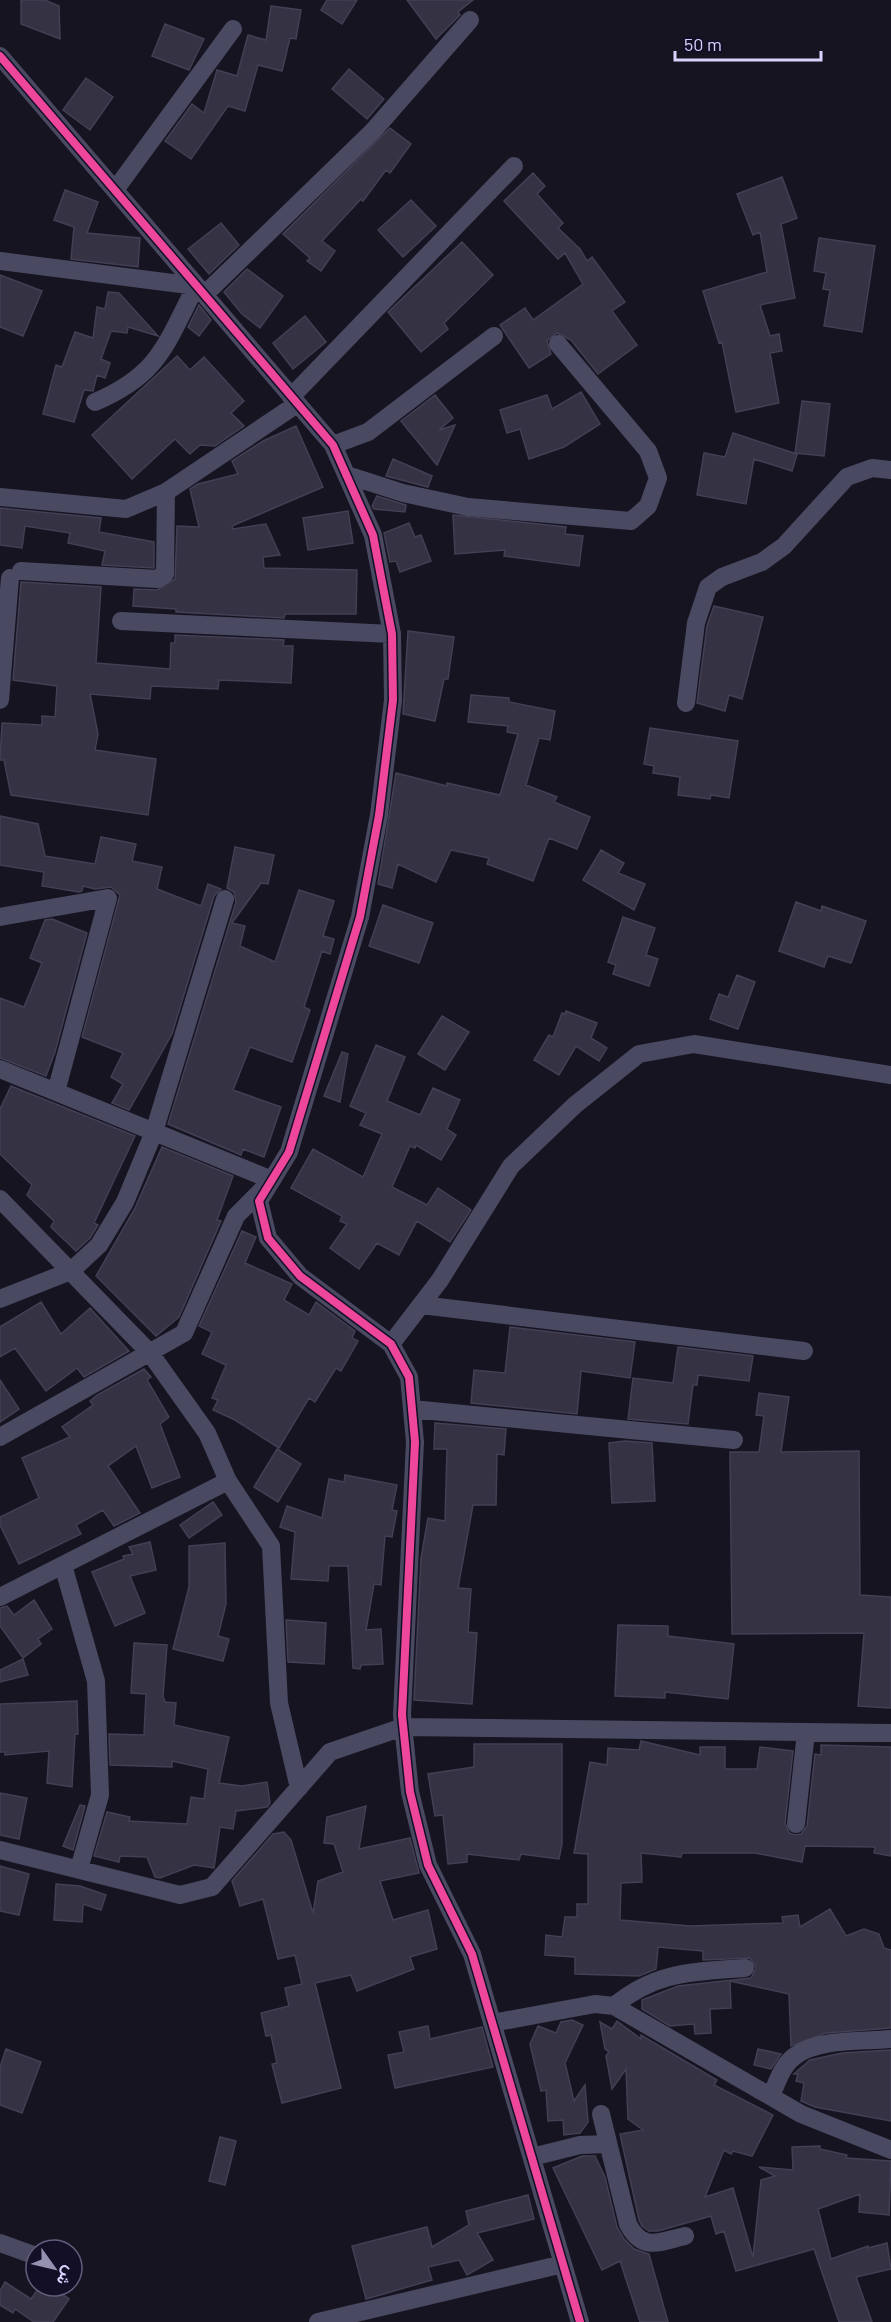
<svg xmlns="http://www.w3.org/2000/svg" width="891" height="2322" font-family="Barlow,Vazirmatn,sans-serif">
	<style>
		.building { fill: #343243; stroke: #433f54; stroke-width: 1.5 }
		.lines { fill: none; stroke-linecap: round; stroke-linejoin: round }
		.street { stroke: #4a4962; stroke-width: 18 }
		.cycleway-casing { stroke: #130f26; stroke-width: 11 }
		.cycleway { stroke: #ed469a; stroke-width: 8 }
	</style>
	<rect width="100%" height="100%" fill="#161421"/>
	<path class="building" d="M21 0H45L59 6 60 39 21 24Z
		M327 0H357L342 24 321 10Z
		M407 0H473L458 12 460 15 436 39Z
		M271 6 301 10 296 39 290 38 282 71 258 65 245 111 228 106 191 159 165 141 192 104 204 113 217 70 237 76 248 35 266 40Z
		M165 24 204 39 189 70 152 56Z
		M349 69 384 99 367 119 332 89Z
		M86 78 113 97 90 130 63 110Z
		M390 128 411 144 390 173 386 170 363 201 361 199 322 241 335 251 321 271 307 261 310 258 283 234Z
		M533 173 545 186 537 194 563 223 558 228 580 249 587 261 592 257 625 302 612 311 637 345 598 374 571 340 557 333 547 341 551 354 529 368 500 325 525 308 533 320 583 284 565 253 558 259 504 201Z
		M782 177 797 218 781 224 795 298 760 305 770 336 779 334 782 351 770 353 779 403 736 412 722 342 719 343 703 291 767 272 760 232 753 235 737 194Z
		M65 190 98 202 87 233 140 238 138 267 71 259 74 227 54 220Z
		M411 200 436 226 403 257 378 230Z
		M221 223 239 245 209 274 188 249Z
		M819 238 875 246 862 332 824 326 830 290 823 289 826 273 814 271Z
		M462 242 493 275 444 323 448 329 421 352 388 312Z
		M247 269 283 296 260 328 242 314 224 292Z
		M0 275 42 291 23 336 0 327Z
		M108 292 119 293 158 336 128 327 127 333 111 331 101 359 110 363 105 378 97 375 93 391 84 390 74 422 43 414 56 365 62 367 75 332 93 338 97 307 105 309Z
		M199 305 211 320 199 336 188 327Z
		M305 316 326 342 293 369 273 343Z
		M177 356 190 370 204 357 244 401 231 413 244 426 215 446 200 445 190 454 175 439 132 479 92 435Z
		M581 392 600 424 564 447 529 459 520 429 507 433 500 410 547 395 552 409Z
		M435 395 453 418 439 430 455 425 437 465 401 421Z
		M802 401 830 404 824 456 795 453Z
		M296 426 323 487 232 526 233 529 266 524 280 555 263 557 264 568 357 570 356 614H285L284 618 176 612V609L133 606 134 589 157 590 175 579 177 526 199 527 190 489 198 484 238 474 232 461 263 441Z
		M733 433 797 454 792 471 754 459 746 504 697 495 704 453 725 457Z
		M393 459 432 476 428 487 386 476Z
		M377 496 406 505 405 512 374 509 372 506Z
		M0 508 101 518 99 532 154 542V568L102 565 105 551 68 543 70 533 25 526 22 548 0 545Z
		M348 511 353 543 308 550 303 518Z
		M453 515 566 527 565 534 583 536 579 566 504 556 505 550 455 554Z
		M409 523 415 537 421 535 431 561 400 572 396 561 390 562 384 533Z
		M21 582 101 587 96 663 170 669 171 643H175V635L284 640 283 646H293L291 683 219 680 218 689 151 686 150 699 90 694 98 734 95 750 156 759 148 815 11 795 4 760H0L2 723 42 725V716L55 717 57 686 13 680Z
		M714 606 763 617 742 699 729 695 725 711 697 703 707 626Z
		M408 631 454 637 448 679H444L435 721 403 714Z
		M471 695 509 698V702L555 711 550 740 539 738 526 785 557 797 554 802 590 817 577 849 549 838 533 881 487 864 489 858 451 850 436 882 398 864 392 888 378 884 396 773 447 786V783L500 795 518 734 507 732 508 726 468 722Z
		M650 728 738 741 729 798 711 795 710 799 678 795 680 777 653 773 654 766 644 764Z
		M0 816 38 824 45 856 95 864 101 837 136 844 132 861 162 867 157 889 201 906 208 884 221 889 214 896 172 1034 129 1110 112 1103 123 1084 111 1077 123 1053 82 1037 120 895 111 887 95 889 83 886 82 891 79 892 42 886 44 872 0 865Z
		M235 847 274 855 268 884 261 883 232 923 245 926 240 946 275 962 299 890 334 901 323 936 334 939 330 954 322 951 304 1007 310 1010 292 1062 250 1047 233 1090 281 1107 264 1157 243 1149 241 1155 168 1124 236 902 234 892 227 888Z
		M601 850 624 863 618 873 645 884 634 910 583 880Z
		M796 902 821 911 822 906 866 921 851 963 828 956 824 967 779 951Z
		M383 905 433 923 419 963 369 946Z
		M623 917 655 928 646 955 658 959 649 986 613 974 616 965 608 962Z
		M52 919 87 933 55 1052 46 1076 0 1058V998L24 1007 42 963 30 958 45 920Z
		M737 975 755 982 738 1029 710 1019 719 994 728 997Z
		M566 1011 597 1023 591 1038 607 1048 599 1061 576 1046 559 1075 534 1060 549 1035 553 1037 562 1013 565 1014Z
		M442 1016 469 1032 445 1070 418 1054Z
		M376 1045 405 1057 387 1101 420 1115 433 1088 460 1100 447 1129 456 1135 441 1160 416 1145 415 1148 410 1146 392 1187 427 1205 438 1188 471 1210 450 1242 417 1221 399 1255 377 1243 359 1269 330 1248 347 1224 340 1221 342 1216 291 1188 313 1149 363 1177 382 1134 360 1125 366 1113 350 1106Z
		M342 1052 348 1054 340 1102 324 1096Z
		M11 1086 135 1136 94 1223 98 1225 90 1238 76 1251 51 1227 54 1221 27 1195 32 1185 0 1154V1109Z
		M162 1147 233 1176 217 1220 221 1221 179 1317 156 1336 96 1276 135 1208Z
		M242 1231 256 1237 245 1263 292 1284 284 1300 309 1315 316 1302 355 1331 352 1338 358 1341 341 1371 336 1368 315 1402 309 1398 279 1448 235 1420 213 1410 218 1400 212 1398 226 1365 202 1354 212 1332 199 1326Z
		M41 1302 61 1334 90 1308 129 1351 84 1377 77 1368 46 1391 15 1348 0 1357V1327Z
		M510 1327 635 1342 630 1378 581 1371 577 1414 471 1403 474 1370 505 1373Z
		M678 1347 753 1356 749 1381 698 1375 697 1385H693L688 1424 628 1419 633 1378 673 1383Z
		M144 1369 151 1377 147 1380 169 1417 160 1424 180 1477 152 1488 136 1446 108 1466 140 1513 114 1526 103 1510 76 1525 81 1534 19 1564 0 1525V1517L39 1498 22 1458 70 1437 62 1427 93 1405 90 1401 97 1395Z
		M0 1380 19 1409 0 1422Z
		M759 1393 789 1397 781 1452 859 1451 860 1595 891 1597V1708L858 1706 864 1633 732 1634 730 1452H759L764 1416 756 1415Z
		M435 1423 506 1429 504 1455 497 1454 496 1505H473L458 1588 471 1589 468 1632 477 1633 472 1704 414 1700 421 1558 428 1518 445 1521 447 1449H434Z
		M625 1441 652 1443 655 1501 612 1503 609 1443Z
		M277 1449 301 1464 278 1502 254 1487Z
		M345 1475 397 1485 392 1510 397 1511 392 1537 385 1536 381 1585 374 1584 366 1630 381 1629 383 1664 361 1665 360 1669 353 1668 348 1566H329L328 1581 291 1579 295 1532 280 1527 287 1506 322 1518 329 1479 344 1482Z
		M213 1502 222 1515 189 1538 180 1525Z
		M150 1542 156 1570 130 1576 145 1613 115 1626 92 1572 124 1559 123 1556 133 1554 129 1547Z
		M225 1543 226 1604 218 1636 229 1639 223 1661 173 1649 189 1587V1546Z
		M34 1600 52 1629 38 1639 41 1644 23 1658 0 1626V1608L7 1606 14 1615Z
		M286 1620 326 1623 324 1664 288 1662Z
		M618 1625 668 1626V1636L734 1644 728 1699 665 1692V1698L615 1696Z
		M134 1643 167 1645 163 1696 165 1702 176 1703 174 1725 229 1737 219 1783 242 1786 267 1782 270 1803 267 1807 236 1811 233 1829 220 1827 214 1868 194 1865 160 1878 155 1877 147 1857 120 1856 119 1862 94 1856 107 1812 130 1817 129 1821 187 1824 191 1797 204 1799 208 1769 172 1761V1767L110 1765 109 1734 144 1735 146 1694 131 1693Z
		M23 1659 28 1675 0 1682V1670Z
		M77 1701 78 1734H75L72 1787 47 1783 49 1751 5 1755V1752H0V1704Z
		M641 1741 700 1755V1747H725V1769H757L760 1747 793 1751 785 1823 789 1833 795 1835 801 1834 807 1826 815 1754 821 1755V1745L891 1747V1856L874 1853 875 1847 805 1846 802 1862 755 1853H682L681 1857 641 1853 642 1882 621 1883 620 1920 690 1926 783 1923 782 1917 798 1915 800 1927 830 1909 846 1936 864 1929 879 1934 884 1948 891 1950V2028L826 2033 791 2046 789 1994 730 1981 731 2008 710 2009 711 2033 695 2034 694 2024 670 2026 642 2009V2000L678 1986 751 1978 756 1968 750 1958 703 1960V1951L658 1947 656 1969 639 1976 575 1974V1957L545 1955 546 1935 562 1937 565 1917H577V1904H588V1854L574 1853 590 1762 607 1765 608 1748 639 1750Z
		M474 1744H562V1844L559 1859 521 1854 519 1860 467 1854V1862L448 1864 443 1815 435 1816 428 1774 474 1767Z
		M0 1793 27 1798 19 1839 0 1835Z
		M80 1805 85 1806 73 1850 63 1846Z
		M366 1806 359 1849 410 1838 419 1873 380 1881 393 1920 428 1910 437 1949 410 1957 414 1969 357 1991 351 1975 315 1983 341 2088 282 2103 272 2064 277 2063 271 2035 266 2036 261 2013 289 2006 285 1988 302 1984 295 1955 278 1959 263 1899 240 1906 232 1881 273 1834 284 1832 291 1840 313 1913 318 1881 343 1872 334 1844 324 1843 327 1817Z
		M0 1866 29 1874 19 1915 0 1911Z
		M56 1884 80 1886 106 1895 101 1910 83 1904 82 1922 54 1920Z
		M572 2020 583 2025 565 2063 574 2101 585 2085 588 2122 580 2133 564 2135 563 2120 548 2121 546 2090 541 2091 530 2044 538 2026 556 2033 561 2022Z
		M617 2021 641 2039V2035L717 2080 714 2085 773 2115 752 2156 733 2151 731 2154 724 2150 705 2197 733 2188 753 2257 761 2180 775 2176 759 2167 793 2170 792 2147 820 2146V2149L847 2155 846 2158 891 2161 889 2215 859 2212 860 2194 818 2209 831 2259 868 2246V2248L887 2243 891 2269 856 2277 872 2322H839L814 2249 736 2271 724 2231 716 2234 711 2216 658 2231H649L642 2226 639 2220 620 2134 643 2130 628 2119 626 2069 612 2089 606 2056 609 2052 605 2049 600 2022 612 2029Z
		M428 2026 430 2039 482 2027 493 2067 395 2088 388 2055 404 2052 399 2032Z
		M6 2049 41 2062 22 2113 0 2105V2067Z
		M758 2049 781 2054 771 2069 754 2065Z
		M891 2050V2121L815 2107 801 2101 804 2083 796 2081 798 2074H794L810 2060 842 2053Z
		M220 2137 236 2141 225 2185 209 2181Z
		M582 2156H595L605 2177 617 2227 624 2239 634 2249 649 2254 668 2322H640L620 2261 602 2270 553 2168Z
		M528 2195 534 2219 477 2233 493 2260 467 2275 459 2260 428 2267 432 2280 366 2299 352 2246 427 2227 432 2247 469 2225 466 2211Z
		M5 2282 31 2299 40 2286H51L69 2299 53 2322H34L15 2309 13 2313 0 2305V2291Z"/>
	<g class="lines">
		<path class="street" d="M0 56 333 445 373 535 392 634 393 700 379 815 360 917 289 1152 259 1201 268 1238 300 1276 391 1344 409 1377 415 1442 402 1715 410 1792 428 1865 472 1954 580 2322
			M115 190 233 29
			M0 261 196 286C165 345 160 374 95 402
			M204 295 373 131 470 20
			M291 397 514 166
			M333 445 368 432 494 336
			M347 475 403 493 468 507 631 521 648 506 658 478 648 451 558 344
			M0 497 126 509 166 492 297 404
			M21 571 157 579 165 574 166 492
			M121 621 392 634
			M0 700 10 578
			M686 703 696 623 708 587 722 577 762 562 784 546 847 477 872 468 891 470
			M0 917 108 898 56 1092
			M0 1069 272 1180 236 1216 184 1333 0 1437
			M0 1199 150 1353 207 1433 228 1481 271 1546 279 1703 299 1788
			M0 1299 71 1271 99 1245 125 1202 154 1132 225 899
			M421 1305 804 1351
			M391 1344 440 1280 511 1166 575 1105 639 1054 694 1044 891 1075
			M412 1409 734 1440
			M63 1565 96 1681 100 1795 79 1869
			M0 1597 228 1481
			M796 1824 806 1732
			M0 1850 180 1895 212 1887 330 1752 403 1727 891 1733
			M614 2006C656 1971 693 1972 745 1968
			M492 2023 595 2004 614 2006 801 2114 891 2150
			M771 2096C777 2083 782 2065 795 2056 820 2038 861 2042 891 2039
			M601 2114 628 2224C642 2252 659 2242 685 2236
			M532 2157 580 2145 608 2144
			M0 2243 36 2256
			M318 2322 563 2264"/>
		<g class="cycleway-casing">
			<path id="cycleway" d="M0 56 333 445 373 535 392 634 393 700 379 815 360 917 289 1152 259 1201 268 1238 300 1276 391 1344 409 1377 415 1442 402 1715 410 1792 428 1865 472 1954 580 2322"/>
		</g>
		<use href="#cycleway" class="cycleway"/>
	</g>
	<g transform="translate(54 2268) rotate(124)"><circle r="28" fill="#130f26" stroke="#625e7d" stroke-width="1.5"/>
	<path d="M0-4.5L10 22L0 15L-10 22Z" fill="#9591b1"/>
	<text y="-9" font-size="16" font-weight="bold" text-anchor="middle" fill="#d9d4ff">ش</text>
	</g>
	<path d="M675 51v9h146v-9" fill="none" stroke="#d9d4ff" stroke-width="3"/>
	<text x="684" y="51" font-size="18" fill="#d9d4ff" stroke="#130f26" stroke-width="4.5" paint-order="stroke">50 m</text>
</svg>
